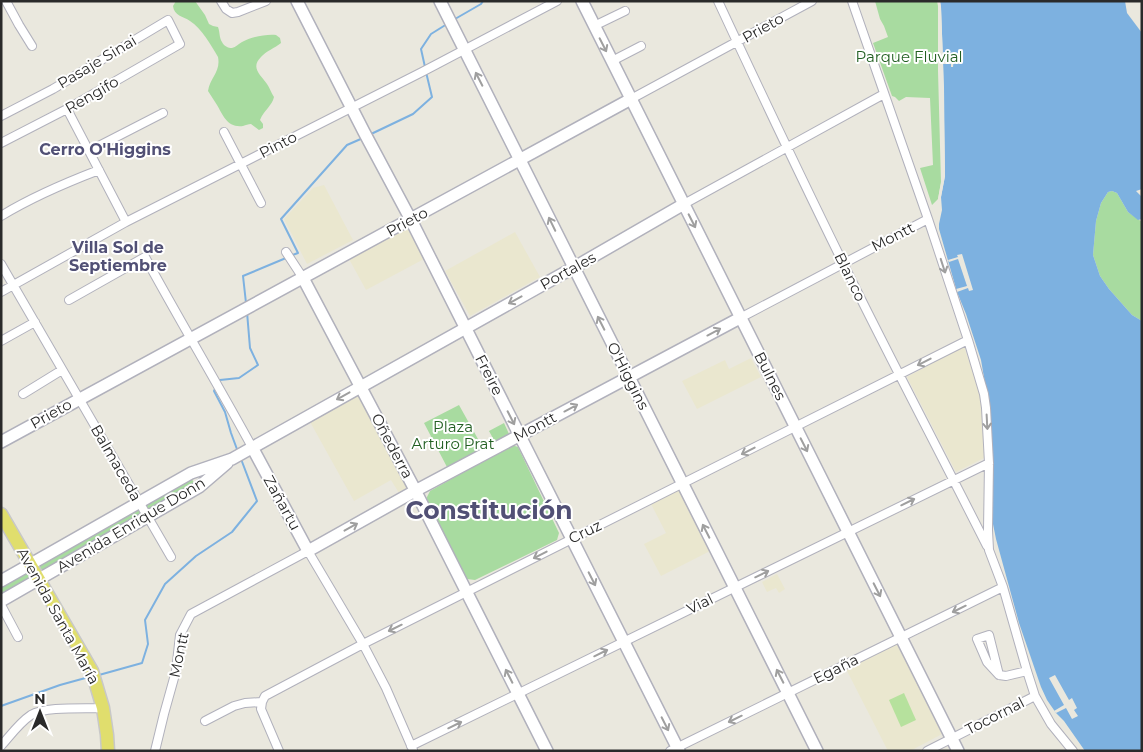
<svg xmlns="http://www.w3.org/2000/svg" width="1143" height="752" font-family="Montserrat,sans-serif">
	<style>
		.education { fill: #eae7cf }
		.green { fill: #a8dba0 }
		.pitch { fill: #b6e19d }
		.water { fill: #7db1e0 }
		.pier { fill: #eae8de }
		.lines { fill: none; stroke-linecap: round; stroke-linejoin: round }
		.stream { stroke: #7db1e0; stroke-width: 2 }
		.street-casing { stroke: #b1b1bc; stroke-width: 10 }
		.secondary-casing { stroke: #b1b1bc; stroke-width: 14 }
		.primary-casing { stroke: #c8c8c8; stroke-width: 15 }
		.street { stroke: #fff; stroke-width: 8 }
		.secondary { stroke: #fff; stroke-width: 11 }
		.primary { stroke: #e0de6d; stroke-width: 12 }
		.oneway { stroke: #9f9f9f }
		.labels { text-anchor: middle; stroke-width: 4; stroke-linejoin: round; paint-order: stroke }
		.street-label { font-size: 15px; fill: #2a2a2a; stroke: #fff }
		.park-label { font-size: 15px; fill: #225f22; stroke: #fff }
		.neighbourhood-label { font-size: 16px; font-weight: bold; fill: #515075; stroke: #fff }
		.town-label { font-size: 25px; font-weight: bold; fill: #515075; stroke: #fff }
	</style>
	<rect width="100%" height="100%" fill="#eae8de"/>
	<path class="education" d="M324 185 353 240 307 264 284 219 313 188Z
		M406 226 424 259 366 290 349 259Z
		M515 232 540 277 470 316 445 271Z
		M964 346 981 398 983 400 984 458 956 472 907 377Z
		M751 358 761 377 697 409 682 381 725 360 729 369Z
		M359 392 409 487 399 493 391 480 354 501 309 420Z
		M679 489 712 550 661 576 644 544 666 533 651 504Z
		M777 574 785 589 779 593 776 588 767 592 762 582Z
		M899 643 944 733 910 751H888L846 669Z"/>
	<path class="green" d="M176 1H195L205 15 209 24 213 26 218 27C220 32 219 37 222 42 224 46 228 48 232 48 236 47 238 44 242 42 251 37 266 34 276 35L280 38 281 43C275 48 266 51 261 57 250 68 261 75 267 84 270 88 271 93 274 97 272 106 264 110 260 120L263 124V128L259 130 251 124C248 124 246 125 243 126 227 128 223 115 217 105 214 100 211 96 208 91 210 77 221 72 218 57 211 45 202 29 190 21 183 16 174 16 173 6Z
		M875 1H937L938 6V71L941 183 938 199 932 205 920 168 933 165 930 98 906 97 899 101 895 97 892 96 873 43 888 37 884 26 880 19Z
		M1112 191 1117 193 1128 212 1142 222V321L1132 315 1109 289 1100 276 1093 255 1096 221 1101 203 1108 192Z
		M459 405 483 448 447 467 424 423Z
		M504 423 509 434 495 442 489 431Z
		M512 445 518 447 559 533 557 540 475 580 467 579 426 499 430 491Z
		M191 477 195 485 1 597V587Z"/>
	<path class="pitch" d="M904 693 916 720 901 727 889 700Z"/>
	<path class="water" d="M940 1H1125L1127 13 1142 33V189L1136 191 1142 197V219L1138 220 1128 212 1117 193 1112 191 1108 192 1101 203 1096 221 1093 255 1100 276 1109 289 1132 315 1142 321V751H1085L1064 721 1056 713 1047 700 1041 687 1019 623 996 539 992 519 993 483 989 395 986 389 981 360 966 314 957 292 939 229V224L942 210 941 197 945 176 944 87 941 7Z"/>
	<path class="pier" d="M938 1H940L941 7 943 61H951V58H954L953 67H951V64H943L945 176 941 197 938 199 942 176 941 87 939 8Z
		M962 254 973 290 969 291 968 288 957 292 956 289 967 286 958 259 949 262 948 260 958 257 957 255Z
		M1055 675 1069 700 1072 698 1077 708 1074 710 1078 716 1072 719 1066 708 1056 713 1054 711 1064 705 1049 678Z"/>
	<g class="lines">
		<path class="stream" d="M455 19 481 4 483 1
			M425 67 421 49 431 34 447 24
			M369 135 413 114 432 97 426 72
			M290 256 298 253 281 219 347 145 363 138
			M246 303 243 276 286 258
			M219 381 220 380 239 378 258 365 250 348 247 312
			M216 387 214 391 225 412 231 433 238 452
			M99 675 142 663 148 644 145 620 165 584 196 556 232 532 257 501 241 459
			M1 706 60 685 89 677"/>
		<g class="street-casing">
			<path id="street" d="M6 1 19 25 32 46
				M221 1 226 9 232 13 238 12 266 1
				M718 1C760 91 802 180 846 269 892 362 940 453 987 546
				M852 1 928 219 968 340 984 394 986 408 989 463 988 530 989 550 1003 587 1027 671 1035 696 1051 724 1073 751
				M594 26 625 11
				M612 61 641 46
				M631 99 812 1
				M67 109 126 222
				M1 116 53 89 168 20 180 44 67 109 1 143
				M224 132 261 203
				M89 151 163 113
				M684 204 884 94
				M1 216C32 197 65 183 99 170
				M286 252 303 278
				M1 264 171 557
				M1 292 126 222 422 72 557 1
				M69 300 145 257C180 321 217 383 252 447
				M740 318 928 219
				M1 341 35 322
				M23 394 62 370
				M1 605 18 637
				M999 675 987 662 977 639 989 635 999 675 1006 676 1027 671
				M205 721 234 706 245 703 262 702
				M1 746C10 736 19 723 31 715 46 706 85 709 103 708
				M411 746 989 463
				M155 751 164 714 176 671 180 635 191 614 308 551 363 644 386 688 413 750
				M279 751 261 709 262 702 265 696 363 644 968 340
				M670 751 1003 587
				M927 751 1035 696"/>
		</g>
		<g class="secondary-casing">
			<path id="secondary" d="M297 1 364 132 411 220 679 751
				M440 1 817 751
				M582 1 958 751
				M303 278 413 486 547 751
				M1 442 631 99
				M252 447 308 551 415 491 740 318
				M1 581 191 473 232 459 580 264 684 204
				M1 601 199 487 227 463"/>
		</g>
		<g class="primary-casing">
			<path id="primary" d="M1 514 92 671 103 708 107 735 108 751"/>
		</g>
		<use href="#street" class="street"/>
		<use href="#secondary" class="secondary"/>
		<use href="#primary" class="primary"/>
	</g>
	<defs><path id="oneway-shaft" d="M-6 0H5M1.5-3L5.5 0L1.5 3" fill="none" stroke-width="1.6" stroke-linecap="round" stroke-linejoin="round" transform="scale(1.25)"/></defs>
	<g class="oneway">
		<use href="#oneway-shaft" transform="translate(603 45) rotate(63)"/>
		<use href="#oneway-shaft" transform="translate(479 79) rotate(-117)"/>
		<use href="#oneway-shaft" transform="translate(692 221) rotate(63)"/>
		<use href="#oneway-shaft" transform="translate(552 224) rotate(-116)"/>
		<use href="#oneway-shaft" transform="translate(943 266) rotate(72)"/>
		<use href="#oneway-shaft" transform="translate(515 300) rotate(151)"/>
		<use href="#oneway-shaft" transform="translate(601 323) rotate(-117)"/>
		<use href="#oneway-shaft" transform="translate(714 332) rotate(-28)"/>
		<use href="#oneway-shaft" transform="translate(924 362) rotate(153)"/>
		<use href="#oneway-shaft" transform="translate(343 396) rotate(151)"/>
		<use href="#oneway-shaft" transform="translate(571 408) rotate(-28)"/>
		<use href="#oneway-shaft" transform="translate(511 418) rotate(63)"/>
		<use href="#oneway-shaft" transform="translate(987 422) rotate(87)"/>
		<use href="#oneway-shaft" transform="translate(804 445) rotate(63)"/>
		<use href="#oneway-shaft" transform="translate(748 451) rotate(153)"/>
		<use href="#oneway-shaft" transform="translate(908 502) rotate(-26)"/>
		<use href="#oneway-shaft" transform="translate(351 527) rotate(-29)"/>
		<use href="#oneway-shaft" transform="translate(706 531) rotate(-117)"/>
		<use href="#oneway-shaft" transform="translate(540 555) rotate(153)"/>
		<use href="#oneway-shaft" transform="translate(762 574) rotate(-26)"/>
		<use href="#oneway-shaft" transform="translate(592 579) rotate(63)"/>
		<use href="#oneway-shaft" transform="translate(877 590) rotate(63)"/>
		<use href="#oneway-shaft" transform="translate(959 609) rotate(154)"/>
		<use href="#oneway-shaft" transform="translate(395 628) rotate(154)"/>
		<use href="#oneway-shaft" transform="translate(601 653) rotate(-26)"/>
		<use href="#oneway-shaft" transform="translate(509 676) rotate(-117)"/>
		<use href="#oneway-shaft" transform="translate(780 676) rotate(-117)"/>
		<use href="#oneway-shaft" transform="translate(735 719) rotate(154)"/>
		<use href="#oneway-shaft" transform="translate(665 724) rotate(63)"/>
		<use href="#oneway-shaft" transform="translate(455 725) rotate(-26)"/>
	</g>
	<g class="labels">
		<g class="street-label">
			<text transform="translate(763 28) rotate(-29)" y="5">Prieto</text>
			<text transform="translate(97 62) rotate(-31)" y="5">Pasaje Sinai</text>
			<text transform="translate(92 95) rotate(-30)" y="5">Rengifo</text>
			<text transform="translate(278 145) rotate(-27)" y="5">Pinto</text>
			<text transform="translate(407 222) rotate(-28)" y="5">Prieto</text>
			<text transform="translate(893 237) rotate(-27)" y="5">Montt</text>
			<text transform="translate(568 271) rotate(-29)" y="5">Portales</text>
			<text transform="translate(850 277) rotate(64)" y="5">Blanco</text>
			<text transform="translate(489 375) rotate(63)" y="5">Freire</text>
			<text transform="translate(628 376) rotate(63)" y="5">O'Higgins</text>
			<text transform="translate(770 376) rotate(63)" y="5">Bulnes</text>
			<text transform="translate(51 414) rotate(-29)" y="5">Prieto</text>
			<text transform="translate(535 427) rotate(-28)" y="5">Montt</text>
			<text transform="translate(392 446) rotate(62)" y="5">Oñederra</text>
			<text transform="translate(116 463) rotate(60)" y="5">Balmaceda</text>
			<text transform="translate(282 503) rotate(61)" y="5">Zañartu</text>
			<text transform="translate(131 525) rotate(-31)" y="5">Avenida Enrique Donn</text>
			<text transform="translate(585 532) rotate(-26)" y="5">Cruz</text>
			<text transform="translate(700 604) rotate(-26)" y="5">Vial</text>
			<text transform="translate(58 616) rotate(61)" y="5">Avenida Santa María</text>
			<text transform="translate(179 655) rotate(-78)" y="5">Montt</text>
			<text transform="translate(836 669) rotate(-26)" y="5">Egaña</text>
			<text transform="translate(995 716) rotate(-27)" y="5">Tocornal</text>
		</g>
		<g class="park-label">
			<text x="909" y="62">Parque Fluvial</text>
			<text x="453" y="432">Plaza<tspan x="453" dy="17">Arturo Prat</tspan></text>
		</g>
		<g class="neighbourhood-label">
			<text x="105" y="155">Cerro O'Higgins</text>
			<text x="118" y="253">Villa Sol de<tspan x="118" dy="18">Septiembre</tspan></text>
		</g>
		<g class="town-label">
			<text x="489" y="519">Constitución</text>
		</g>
	</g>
	<rect width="1143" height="752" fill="none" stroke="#2a2a2a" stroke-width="5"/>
	<g transform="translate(40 712)" stroke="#ffffff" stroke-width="4" paint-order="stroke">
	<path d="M0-4L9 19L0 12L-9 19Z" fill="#2a2a2a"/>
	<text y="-8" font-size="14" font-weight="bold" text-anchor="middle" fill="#2a2a2a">N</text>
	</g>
</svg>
